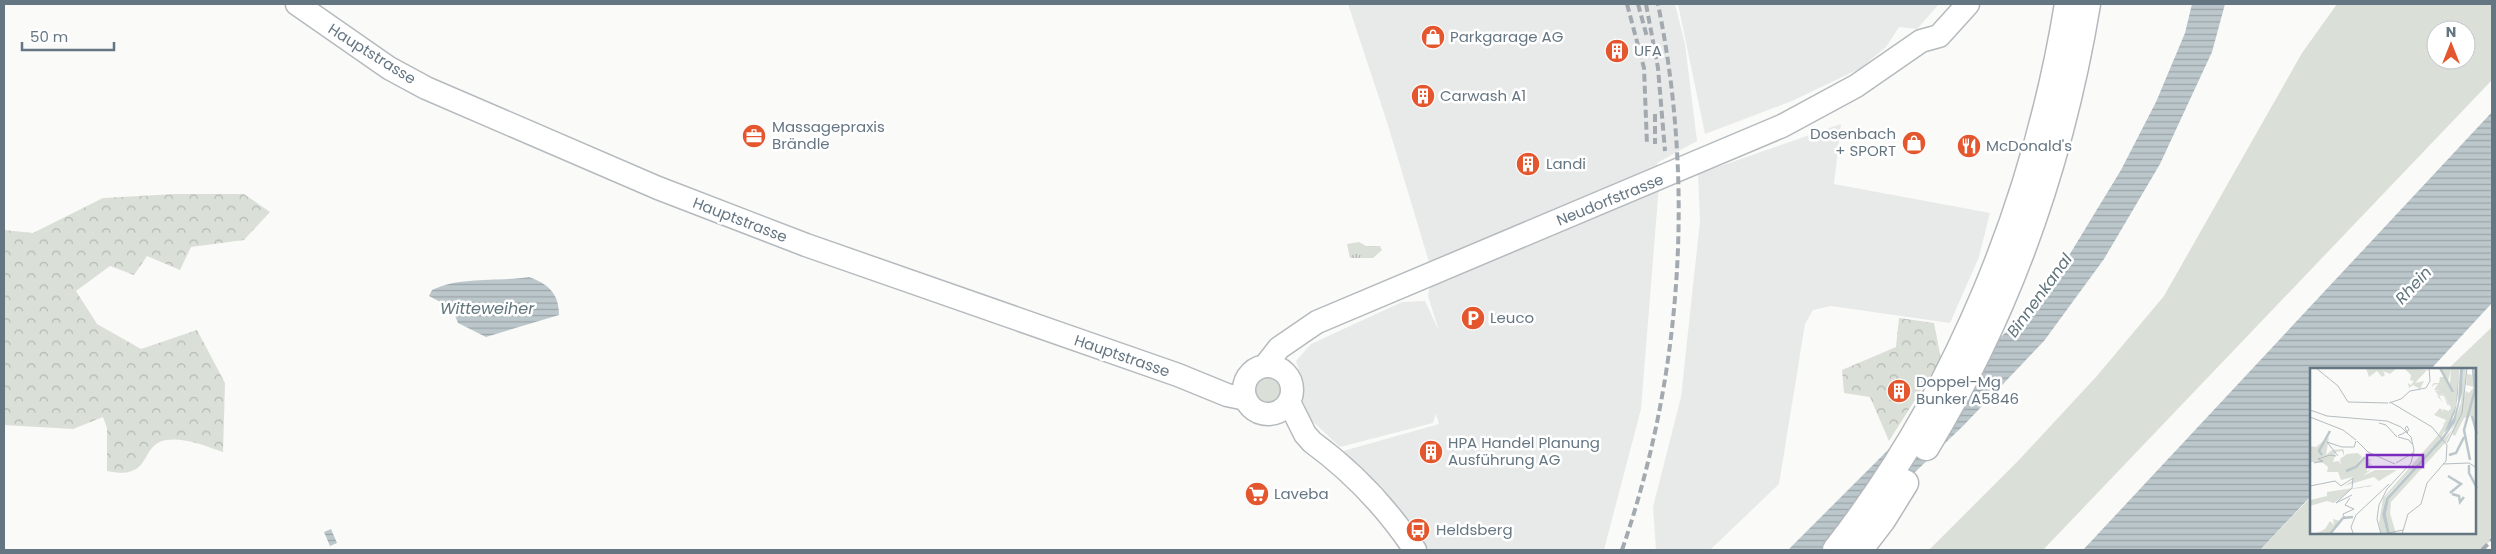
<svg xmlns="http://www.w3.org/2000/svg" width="2496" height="554" font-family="Poppins,sans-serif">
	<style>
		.built { fill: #e8e9e9 }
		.grass { fill: #dadfd7; fill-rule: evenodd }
		.forest { fill: url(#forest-crowns) }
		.park { fill: url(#park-tufts) }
		.water { fill: url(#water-rules) }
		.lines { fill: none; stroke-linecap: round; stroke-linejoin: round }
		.major-casing { stroke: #b5babe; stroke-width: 25 }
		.highway-casing { stroke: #b4b9bd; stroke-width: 29 }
		.major { stroke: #fff; stroke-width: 22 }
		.highway { stroke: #fff; stroke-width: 26 }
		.rail { stroke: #a2aab0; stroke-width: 4; stroke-dasharray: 8 4; stroke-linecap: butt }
		.labels { text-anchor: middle; stroke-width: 5; stroke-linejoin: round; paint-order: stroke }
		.poi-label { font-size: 15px; fill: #657683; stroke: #fff; text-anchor: start }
		.street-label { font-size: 15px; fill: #657683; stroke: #fff }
		.water-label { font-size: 16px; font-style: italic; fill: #60757c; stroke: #fff }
		.inset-river { fill: none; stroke: #bbc7cb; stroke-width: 2.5 }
		.inset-road { fill: none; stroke: #b5bdc2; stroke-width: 1 }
		.view { fill: #7b2cbf; fill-opacity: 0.15; stroke: #7b2cbf; stroke-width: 2.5 }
		.inset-edge { fill: none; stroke: #657683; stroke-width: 2.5 }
	</style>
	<defs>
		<pattern id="forest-crowns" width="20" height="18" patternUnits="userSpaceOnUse" patternTransform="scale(1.25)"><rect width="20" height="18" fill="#dadfd7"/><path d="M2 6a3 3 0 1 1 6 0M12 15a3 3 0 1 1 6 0" fill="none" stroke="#b4b9b4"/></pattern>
		<pattern id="park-tufts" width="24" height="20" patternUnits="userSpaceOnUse" patternTransform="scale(1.25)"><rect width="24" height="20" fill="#dadfd7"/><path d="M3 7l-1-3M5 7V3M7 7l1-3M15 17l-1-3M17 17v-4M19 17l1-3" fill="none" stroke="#b4b9b4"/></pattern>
		<pattern id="water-rules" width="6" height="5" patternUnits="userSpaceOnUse" patternTransform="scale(1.25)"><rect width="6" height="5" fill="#bbc7cb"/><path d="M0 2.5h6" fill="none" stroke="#9ca6aa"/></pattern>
	</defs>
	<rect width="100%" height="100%" fill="#fafaf8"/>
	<path class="built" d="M1348 4H1675L1685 44 1697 141 1657 163 1659 185 1641 409 1604 550H1415L1329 455 1439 424 1436 414 1433 423 1340 447 1310 419 1302 399 1304 385 1296 361 1311 344 1402 302 1425 301 1439 331 1428 296 1432 272 1387 122Z
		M1678 4H1939L1917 29 1899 27 1886 47 1861 68 1792 101 1705 134Z
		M1841 124 1834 184 1990 213 1979 257 1950 323 1831 306 1813 310 1805 324 1779 484 1710 550H1656L1653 507 1681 397 1700 221 1698 174Z"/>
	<path class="grass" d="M2337 4H2492V80L2043 550H1929L2018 461 2096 377 2164 296 2302 53ZM2436 30H2466V60H2436Z
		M2492 327V539L2481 550H2260L2311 497V533H2475V369H2448Z
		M1254 390a14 14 0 1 1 28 0a14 14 0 1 1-28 0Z"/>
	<path class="forest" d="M176 194H244L270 212 244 240 191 247 180 270 147 256 134 275 110 266 76 291 97 324 141 349 197 330 225 383 223 452C206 446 184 437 166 440 138 445 154 481 107 471V428L103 417 73 429 4 425V230L33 233 103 198Z
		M1899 318 1934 323 1941 359 1889 441 1870 397 1844 393 1842 370 1896 347Z"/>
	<path class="park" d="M1359 242 1366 246H1380L1382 250 1373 258H1350L1347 244Z"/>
	<path class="water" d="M2192 4H2225L2212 52 2160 164 2104 259 2044 341 1964 425 1834 550H1788L2017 321 2062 267 2121 170 2156 102 2185 33Z
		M2492 112V303L2431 369H2311V496L2260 550H2083Z
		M529 277C548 284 559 293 559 315L486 337 458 323 452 308 429 296 432 290C460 276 498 282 529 277Z
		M331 529 337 543 330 546 324 532Z"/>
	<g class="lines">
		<g class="major-casing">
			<path id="major" d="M297 4 389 68 426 88 658 188 806 245 1178 375 1227 395 1246 399
				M1265 366 1279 348 1317 322 1782 126 1856 86 1921 41 1939 36 1968 4
				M1244 390a24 24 0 1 1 48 0a24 24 0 1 1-48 0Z
				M1289 402 1305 434 1312 442C1353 472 1387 508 1415 550"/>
		</g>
		<g class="highway-casing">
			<path id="highway" d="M1926 447C2009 311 2061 161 2087 4
				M1836 550C1959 392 2036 200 2068 4
				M1859 550 1882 520 1905 483"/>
		</g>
		<use href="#major" class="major"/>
		<use href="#highway" class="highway"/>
		<path class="rail" d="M1627 4 1644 68 1647 145
			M1638 4 1647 37
			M1646 4 1658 68 1665 151
			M1655 114V144
			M1622 550C1682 376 1695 185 1658 4
			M2482 550 2492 540"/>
	</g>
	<defs>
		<g id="shop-disc" transform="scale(1.25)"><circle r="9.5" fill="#e4572e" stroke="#fff"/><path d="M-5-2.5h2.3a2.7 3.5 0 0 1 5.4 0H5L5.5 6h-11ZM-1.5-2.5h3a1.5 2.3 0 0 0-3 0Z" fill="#fff"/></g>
		<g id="building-disc" transform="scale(1.25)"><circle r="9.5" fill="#e4572e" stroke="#fff"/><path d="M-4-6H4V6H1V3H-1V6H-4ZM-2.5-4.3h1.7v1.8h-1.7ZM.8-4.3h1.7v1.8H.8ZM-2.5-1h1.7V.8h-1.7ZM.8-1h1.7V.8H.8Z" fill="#fff"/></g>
		<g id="office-disc" transform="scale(1.25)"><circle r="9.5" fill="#e4572e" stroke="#fff"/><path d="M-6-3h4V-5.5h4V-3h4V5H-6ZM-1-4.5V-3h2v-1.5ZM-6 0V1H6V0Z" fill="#fff"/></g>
		<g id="restaurant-disc" transform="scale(1.25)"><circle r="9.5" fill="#e4572e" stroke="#fff"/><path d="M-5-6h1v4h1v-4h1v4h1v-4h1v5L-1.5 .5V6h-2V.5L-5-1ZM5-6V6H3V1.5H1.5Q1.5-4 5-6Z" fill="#fff"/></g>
		<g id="parking-disc" transform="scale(1.25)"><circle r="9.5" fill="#e4572e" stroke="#fff"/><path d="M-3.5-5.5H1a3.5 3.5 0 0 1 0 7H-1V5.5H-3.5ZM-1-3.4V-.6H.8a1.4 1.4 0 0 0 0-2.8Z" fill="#fff"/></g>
		<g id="supermarket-disc" transform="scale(1.25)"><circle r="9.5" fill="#e4572e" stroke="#fff"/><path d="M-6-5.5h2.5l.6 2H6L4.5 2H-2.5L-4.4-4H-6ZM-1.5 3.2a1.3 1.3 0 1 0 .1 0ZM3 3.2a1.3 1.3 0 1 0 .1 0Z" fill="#fff"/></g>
		<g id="bus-disc" transform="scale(1.25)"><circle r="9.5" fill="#e4572e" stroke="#fff"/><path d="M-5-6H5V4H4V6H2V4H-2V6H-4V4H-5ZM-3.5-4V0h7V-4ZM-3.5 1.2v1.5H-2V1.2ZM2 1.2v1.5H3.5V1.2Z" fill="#fff"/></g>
	</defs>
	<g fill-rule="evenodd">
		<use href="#shop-disc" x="1433" y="37"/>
		<use href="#building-disc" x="1617" y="51"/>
		<use href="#building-disc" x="1423" y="96"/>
		<use href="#office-disc" x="754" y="136"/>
		<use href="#shop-disc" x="1914" y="143"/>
		<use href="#restaurant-disc" x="1969" y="146"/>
		<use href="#building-disc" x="1528" y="164"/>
		<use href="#parking-disc" x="1473" y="318"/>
		<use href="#building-disc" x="1899" y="391"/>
		<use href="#building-disc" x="1431" y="452"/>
		<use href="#supermarket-disc" x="1257" y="494"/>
		<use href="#bus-disc" x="1418" y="530"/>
	</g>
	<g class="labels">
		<g class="poi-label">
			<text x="1450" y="42">Parkgarage AG</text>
			<text x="1634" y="56">UFA</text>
			<text x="1440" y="101">Carwash A1</text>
			<text x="772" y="132">Massagepraxis<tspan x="772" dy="17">Brändle</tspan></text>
			<text x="1896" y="139" text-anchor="end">Dosenbach<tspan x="1896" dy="17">+ SPORT</tspan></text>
			<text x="1986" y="151">McDonald's</text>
			<text x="1546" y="169">Landi</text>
			<text x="1490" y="323">Leuco</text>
			<text x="1916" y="387">Doppel-Mg<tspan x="1916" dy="17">Bunker A5846</tspan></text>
			<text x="1448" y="448">HPA Handel Planung<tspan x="1448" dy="17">Ausführung AG</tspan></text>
			<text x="1274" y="499">Laveba</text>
			<text x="1436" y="535">Heldsberg</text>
		</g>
		<g class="street-label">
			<text transform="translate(372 54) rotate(32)" y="5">Hauptstrasse</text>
			<text transform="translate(1610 200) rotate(-22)" y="5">Neudorfstrasse</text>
			<text transform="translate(740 220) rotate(21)" y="5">Hauptstrasse</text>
			<text transform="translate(1122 356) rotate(19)" y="5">Hauptstrasse</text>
		</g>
		<g class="water-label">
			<text transform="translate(2413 285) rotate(-47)" y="6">Rhein</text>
			<text transform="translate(2039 295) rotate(-54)" y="6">Binnenkanal</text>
			<text x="487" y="314">Witteweiher</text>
		</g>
	</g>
	<g transform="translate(2310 368)">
		<rect width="166" height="166" fill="#fafaf8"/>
		<path d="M56 0H87L80 6 73 3 75 7 72 9 67 3 59 9ZM94 0 117 2 105 15 114 13 110 21 103 17 99 20 98 15 101 17 104 13 100 12 101 7ZM137 0H149L147 33 142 49 131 70 76 129 72 146 77 166H71L69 155 73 130 128 67 134 57 132 54 134 56 136 52 124 47 130 40 134 45 132 41 139 43 141 40 134 25 129 28 125 23 138 21 143 24 139 15H131L136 12 140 15 141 1ZM153 0H156L153 40 136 74 81 134 80 145 86 166H80L76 146 79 131 141 63 151 35ZM163 0H166V66L162 48 154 50 145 68 142 66 156 23 159 25 164 19 156 17 157 6 162 7ZM23 151 30 153 19 166H5L15 161 20 153 24 157Z" fill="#dadfd7"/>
		<path d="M130 0 141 1 138 14 131 15H139L143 24 137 27 141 25 139 22 133 23 139 36 138 38 134 28H129L133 34 127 28 134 27 128 25 133 23 124 22 128 16 123 17V20L122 17 124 15H129L130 9H134ZM19 69 16 87 22 82 33 81 34 83V88L32 83 26 84 23 94 29 93 31 97 30 91 37 86 48 85 52 89 48 94 55 90 63 92 59 93 62 97 56 98 57 103 62 101 53 108 65 102H87L69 113 64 109 34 118 42 113 43 109 31 112 28 104H17L18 99 13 95 1 94 0 78 6 79ZM63 117 59 119H54L52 120 42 121 24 135 17 133 0 138V132L17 128V124Z" fill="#dadfd7"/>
		<path d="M149 0 148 24 147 32 146 39 145 44 141 54 144 49 148 34 150 0H153L152 24 145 54 133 72 79 131 76 146 80 166H77L72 146 76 130 131 70 139 60 134 65 146 37Z" fill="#bbc7cb"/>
		<path class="inset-river" d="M130 0 143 24M162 48 167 66M12 87 9 83 20 63M139 87 146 85 154 69M160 92 154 62 165 22 163 0M159 97V105L167 120M36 103 46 99 55 89M138 108 151 116 140 125M142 126 149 128 150 134 154 129M20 166 33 150 43 149"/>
		<path class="inset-road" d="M6 0 28 18 38 34 78 35M80 34 122 59 137 77 136 93 117 115 111 136 98 146 92 166M79 35 91 31 100 23 116 20 120 13 119 0M0 42 17 48 77 53 91 59 101 69 104 82 101 95 77 121 69 137 67 151 71 166M0 49 33 62 46 72M69 55 76 57 87 69M88 68 89 67 92 66 94 65 95 64 97 63H98L99 62 97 58 95 60 97 64 98 65M88 69 99 72 102 76M47 73 58 84 85 96M137 75 152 45 157 0M28 88 17 74 32 79H44L46 73M4 95 13 93 8 91 20 87 26 88M86 95 103 85M133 96 159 95 167 100M0 118 25 113 31 118 43 110 42 120 26 135 42 127M35 151 33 146 44 141 35 137 40 130M43 165 41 159 46 147 79 116M73 166 93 162"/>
		<path class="view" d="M57 87H113V99H57Z"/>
		<rect width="166" height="166" class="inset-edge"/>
	</g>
	<rect width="2496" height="554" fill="none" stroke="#657683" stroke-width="10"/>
	<g transform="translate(2451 45)"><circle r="24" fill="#ffffff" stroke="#c1c8cd"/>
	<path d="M0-4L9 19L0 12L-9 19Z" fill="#e4572e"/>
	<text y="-8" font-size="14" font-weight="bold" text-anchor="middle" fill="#657683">N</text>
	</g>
	<path d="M22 42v8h92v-8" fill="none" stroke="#657683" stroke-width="2.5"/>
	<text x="30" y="42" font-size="15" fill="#657683" stroke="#ffffff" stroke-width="4" paint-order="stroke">50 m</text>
</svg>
